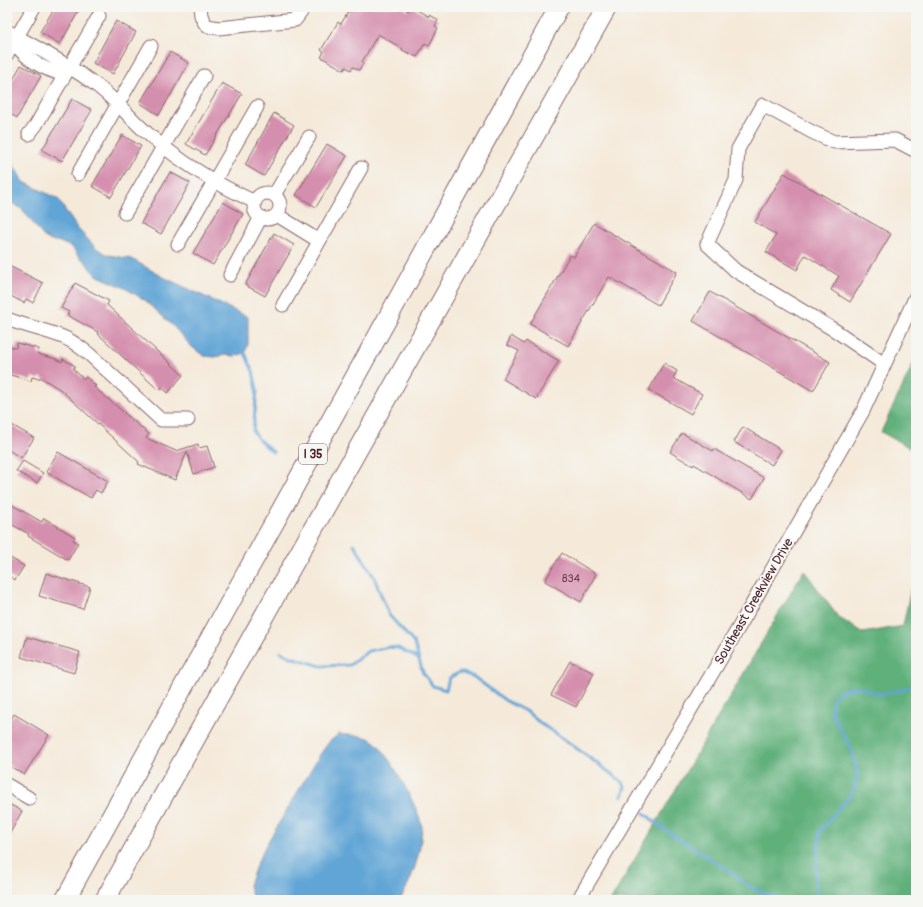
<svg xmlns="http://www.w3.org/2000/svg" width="923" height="907" font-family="Pangolin,sans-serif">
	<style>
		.forest { fill: #60b07b; stroke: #556853 }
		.water { fill: #61a5d6; stroke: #566280 }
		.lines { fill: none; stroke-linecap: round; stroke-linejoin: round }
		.stream { stroke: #61a5d6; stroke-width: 3 }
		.building { fill: #d58fae }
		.minor-casing { stroke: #866668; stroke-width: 15 }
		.highway-casing { stroke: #866668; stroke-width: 21 }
		.minor { stroke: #fff; stroke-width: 13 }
		.highway { stroke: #fff; stroke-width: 19 }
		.labels { text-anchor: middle; stroke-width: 4; stroke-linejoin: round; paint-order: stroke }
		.number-label { font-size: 11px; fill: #6d3b4c }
		.shield { fill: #f6f6f2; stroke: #7e6067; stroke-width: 1 }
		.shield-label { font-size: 12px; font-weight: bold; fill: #4a1f2b }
		.street-label { font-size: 13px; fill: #4a1f2b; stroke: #f6f6f2 }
	</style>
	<rect width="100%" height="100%" fill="#f6f6f2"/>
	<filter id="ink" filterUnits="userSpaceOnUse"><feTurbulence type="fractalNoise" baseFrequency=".025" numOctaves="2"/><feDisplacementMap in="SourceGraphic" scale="8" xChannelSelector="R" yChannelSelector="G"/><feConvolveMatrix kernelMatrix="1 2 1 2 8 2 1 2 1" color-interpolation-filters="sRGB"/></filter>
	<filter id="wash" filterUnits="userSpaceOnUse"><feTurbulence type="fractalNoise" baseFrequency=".012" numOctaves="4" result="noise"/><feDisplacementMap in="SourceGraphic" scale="16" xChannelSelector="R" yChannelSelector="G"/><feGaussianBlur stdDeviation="0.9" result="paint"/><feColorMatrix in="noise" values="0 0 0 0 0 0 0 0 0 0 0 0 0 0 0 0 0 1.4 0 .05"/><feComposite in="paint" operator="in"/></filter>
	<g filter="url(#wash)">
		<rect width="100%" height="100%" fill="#f5eada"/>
		<path class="forest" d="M916 358V451L881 432Z
			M804 570 838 617 863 633 903 626 911 588 916 587V900H611Z"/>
		<path class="water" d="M7 155 24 182 58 199 77 228 96 248 108 255 132 259 161 276 248 317V344L245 353 235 356 225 355 215 357 204 356 192 347 174 327 145 300 123 287 98 276 91 270 85 261 78 256 72 247 57 241H51L43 236 22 209 12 203 7 197V172H9Z
			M339 734C350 736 362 734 372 740 387 749 419 809 422 827 422 831 421 836 421 839 418 863 411 880 400 900H253L249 885 257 863 266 845 319 756 329 742Z"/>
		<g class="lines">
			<path class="stream" d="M245 353 253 371 257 390 253 431 259 440 273 452
				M354 544 374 577 389 615 414 643 423 673 433 686 446 690 449 678 460 672 474 677 506 701 527 712 544 726 561 737 620 780 625 786 622 796
				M281 652 291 657 321 666 350 665 368 651 389 647 398 648 417 658
				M644 813 664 829 734 874 745 884 761 892 782 900
				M820 900 815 885 820 831 853 792 858 774 852 751 831 712 834 696C841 691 848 687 857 687 862 687 869 691 874 693 883 696 908 689 916 684"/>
		</g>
		<g id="blocks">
			<path class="building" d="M55 7H81L60 44 40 32Z
				M351 7H402L408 11 410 7H412L429 17V15L438 20 435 26 438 28 429 46 425 43 417 57 402 50 403 49 378 34 362 62 363 63 359 70 353 67 351 70 346 67 344 70 321 57 324 52 321 50 338 22 341 24Z
				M116 21 136 32 113 74 93 63Z
				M170 52 189 63 159 115 140 103Z
				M21 65 41 76 17 118 7 112V90Z
				M222 83 242 94 205 155 186 144Z
				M72 99 92 110 62 161 42 150Z
				M274 113 294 125 264 176 245 165Z
				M122 135 141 146 111 197 92 186Z
				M327 144 347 156 316 207 296 195Z
				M170 172 190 183 161 234 141 223Z
				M784 173 891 234 850 302 831 290 839 276 805 255 797 270 766 252 776 235 755 222Z
				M223 202 243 214 213 265 193 253Z
				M594 223 677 272 658 305 609 277 568 346 530 324 570 255 574 257Z
				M274 233 294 245 265 296 245 285Z
				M7 265 43 283 33 303 26 299 24 303 7 294Z
				M75 283 109 301 107 305 183 375 168 393 162 387 159 390 152 384 97 333 98 332 67 315 69 312 61 308Z
				M710 292 830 362 813 391 693 321Z
				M511 336 524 344 526 341 559 361 536 399 503 379 519 351 507 345Z
				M17 343 39 349 38 354 56 359 62 362 63 359 75 366 73 369 84 379 86 377 96 386 94 387 149 434 146 438 176 451 198 444 199 448 207 446 214 467 194 474 187 452 175 480 138 464 139 462 61 390 40 377 39 379 32 377 31 381 7 374V346L16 348Z
				M664 363 677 371 673 378 702 394 691 414 649 390Z
				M7 422 34 438 21 458 7 449Z
				M743 427 781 450 772 465 734 442Z
				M682 433 713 451 714 449 764 478 752 499 694 464 693 466 670 452Z
				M58 452 108 481 101 493 96 490 91 498 46 472Z
				M23 461 43 473 37 483 16 471Z
				M7 502 42 522 44 518 75 537 73 540 78 543 68 560 28 536 29 534 7 522Z
				M562 553 596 574 581 602 545 581 553 567Z
				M7 556 24 566 15 580 7 575Z
				M46 573 90 587 83 609 39 596Z
				M27 637 80 652 74 673 21 657Z
				M570 661 594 673 576 707 551 695Z
				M14 714 49 735 24 775 7 764V726Z
				M7 803 22 811 7 839Z"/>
		</g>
	</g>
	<g filter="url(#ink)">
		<use href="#blocks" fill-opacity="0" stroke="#866668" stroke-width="1"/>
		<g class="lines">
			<g class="minor-casing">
				<path id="minor" d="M201 7C199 14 203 21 207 26L219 28 295 20 301 12 300 7
					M7 31C37 48 68 64 96 85 115 99 130 118 147 133 179 161 216 184 255 202
					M14 42C26 60 45 70 65 75
					M7 54 34 7
					M29 134 36 125 99 16
					M78 174 151 46
					M254 206a13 13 0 1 1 26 0a13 13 0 1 1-26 0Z
					M274 195 309 137
					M125 213 204 76
					M277 215 319 241
					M178 244 257 107
					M230 275 261 217
					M283 305 361 168
					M7 319C25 326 45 330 63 337 73 341 81 348 89 354L161 420H188
					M884 364 836 331 736 271 707 244 736 180 738 149 763 105 812 132 834 142 895 140 916 151
					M7 785 29 798
					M578 900 720 660 863 411 916 296"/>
			</g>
			<g class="highway-casing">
				<path id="highway" d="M65 900 375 341 559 7
					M105 900 251 639 607 7"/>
			</g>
			<use href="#minor" class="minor"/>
			<use href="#highway" class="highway"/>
		</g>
	</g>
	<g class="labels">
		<g class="number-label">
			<text x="571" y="582">834</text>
		</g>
		<rect class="shield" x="299" y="444" width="28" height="20" rx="3"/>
		<g class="shield-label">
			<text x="313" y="458">I 35</text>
		</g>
		<g class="street-label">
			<text transform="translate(753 601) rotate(-60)" y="5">Southeast Creekview Drive</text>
		</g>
	</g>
	<rect width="923" height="907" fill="none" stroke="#f6f6f2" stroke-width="24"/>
</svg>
